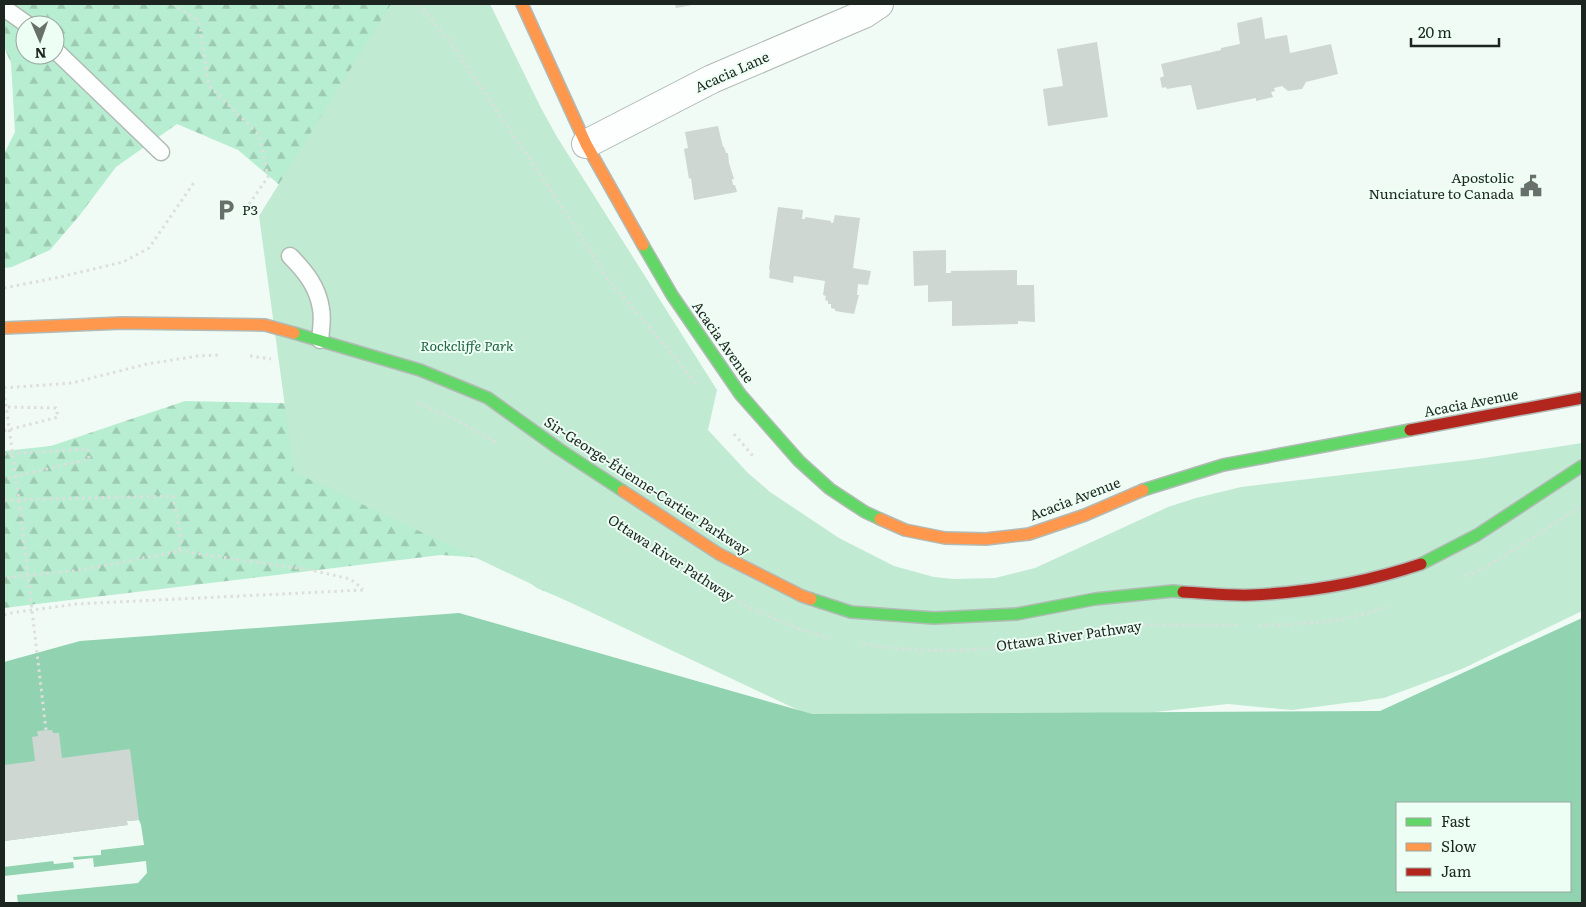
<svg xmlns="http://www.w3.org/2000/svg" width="1586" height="907" font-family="Literata,serif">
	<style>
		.forest { fill: url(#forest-firs); fill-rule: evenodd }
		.park { fill: #c0ead2 }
		.water { fill: #91d2b0; fill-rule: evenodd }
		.pier { fill: #f1fbf5 }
		.building { fill: #ced7d2 }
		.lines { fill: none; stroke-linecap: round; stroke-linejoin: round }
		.lane-casing { stroke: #b1bab5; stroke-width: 19 }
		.street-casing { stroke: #b1bab5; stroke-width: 30 }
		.fast-casing { stroke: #b1bab5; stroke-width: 14 }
		.slow-casing { stroke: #b1bab5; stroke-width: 14 }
		.jam-casing { stroke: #b1bab5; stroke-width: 14 }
		.path { stroke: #dddfdd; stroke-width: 3; stroke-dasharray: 2.5 4; stroke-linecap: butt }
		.lane { stroke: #fdfefe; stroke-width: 16 }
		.street { stroke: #fdfefe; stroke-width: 28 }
		.fast { stroke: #63d668; stroke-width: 11 }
		.slow { stroke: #ff974d; stroke-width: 11 }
		.jam { stroke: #b3261e; stroke-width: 11 }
		.path-bridge { stroke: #dddfdd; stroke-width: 3; stroke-dasharray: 2.5 4; stroke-linecap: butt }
		.labels { text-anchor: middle; stroke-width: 4; stroke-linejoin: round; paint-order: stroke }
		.street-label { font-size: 14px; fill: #1d2521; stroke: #edfff4 }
		.poi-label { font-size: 14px; fill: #1d2521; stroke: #edfff4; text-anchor: end }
		.park-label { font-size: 14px; font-style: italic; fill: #206142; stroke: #edfff4 }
	</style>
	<defs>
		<pattern id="forest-firs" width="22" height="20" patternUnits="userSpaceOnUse" patternTransform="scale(1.25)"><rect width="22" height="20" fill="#b7edd0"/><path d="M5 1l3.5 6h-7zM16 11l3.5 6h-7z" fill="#9dcbb2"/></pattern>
	</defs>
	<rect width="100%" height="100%" fill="#f1fbf5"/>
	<path class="forest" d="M4 4H474L295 198 238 150 177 124 116 167 79 216 50 250 12 267 4 268V154L15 132 11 63 4 47ZM25 25H55V55H25Z
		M185 401 324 404 428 442 1369 700 1358 702 1228 704 774 688 537 588 498 559 441 555 4 608V451L51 446Z"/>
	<path class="park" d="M391 4H490L541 108 557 137 717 390 708 430 748 473 770 492 839 538 894 566 934 577 954 579 995 578 1035 568 1168 507 1196 498 1241 487 1478 459 1582 443V611L1462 669 1384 698 1292 710 1228 704 1155 712 817 719 294 472 259 216Z"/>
	<path class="water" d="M459 613 812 714 1380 711 1582 618V903H4V662L80 641ZM1397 803H1570V891H1397Z"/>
	<path class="pier" d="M139 820 141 825 144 845 101 850V855L73 857 74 860 93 858 94 867 146 861 147 873 138 883 17 895 18 903H4V876L74 868 73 862 54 864 53 861 4 867V841L127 825V821Z"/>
	<path class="building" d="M675 4H692V5L676 8Z
		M1262 17 1265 39 1287 35 1290 53 1331 44 1338 74 1306 82 1302 89 1288 91 1282 86 1274 88 1275 91 1271 92 1273 97 1256 101V98L1197 110 1191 85 1167 89 1166 87 1162 88 1160 78 1164 76 1161 64 1221 50V48L1240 44 1237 23Z
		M1097 42 1108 117 1048 126 1043 89 1063 86 1057 49Z
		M718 126 723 147H724L726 153H728L729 163 734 179H732L733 185H735L737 192 694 200 691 178 689 179 684 149 688 148 685 132Z
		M778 207 803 210 802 219H805V217L831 221V223H833L835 215 860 218 853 268 871 271 868 285 858 284 857 295H859L854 314 835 311V309L831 308V304H828V301L825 300 826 296 823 295 825 281 794 276 793 283 769 278 770 270 769 269Z
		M946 250V273H951V271L1017 270V285H1034L1035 322 1018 321V324L952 326V301L928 302V285L914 286 913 251Z
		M52 730 53 733H59L62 758 130 749 139 820 127 821 128 825 4 841V765L35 761 32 737 38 736 37 731Z"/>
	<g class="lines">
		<g class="lane-casing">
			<path id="lane" d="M4 8 28 25
				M55 50 161 152
				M290 256C305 271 318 287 321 309 323 319 321 330 320 340"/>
		</g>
		<g class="street-casing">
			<path id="street" d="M586 144 712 79 864 14 879 4"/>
		</g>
		<g class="fast-casing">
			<path id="fast" d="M643 245 672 295 740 394 799 461 830 489 865 512 880 519
				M294 333 420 370 488 398 559 449 623 491
				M1143 490 1223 465 1410 430
				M1421 564 1477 535 1582 466
				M811 599 851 612 934 618 1017 614 1095 599 1173 591 1183 592"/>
		</g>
		<g class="slow-casing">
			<path id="slow" d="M522 4 586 144 643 245
				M4 328 122 323 265 325 294 333
				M623 491 719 554 802 596 811 599
				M880 519 905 530 945 538 986 539 1029 534 1085 515 1143 490"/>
		</g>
		<g class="jam-casing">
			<path id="jam" d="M1410 430 1582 398
				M1183 592C1206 593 1230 596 1252 595 1312 592 1365 583 1421 564"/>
		</g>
		<path class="path" d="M173 4 199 21 209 86 259 135 268 177 240 217
			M419 4 451 43 552 192 610 282 675 357 697 386
			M4 288 60 277 123 262 149 248 195 181
			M250 356 271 359
			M4 388 72 383 147 364 198 356 219 355
			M4 391 20 508
			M418 403 462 423 499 444
			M4 431 58 417 56 408 6 407
			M734 434 753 456
			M4 454 88 449 89 459 4 479
			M4 500 173 496 181 539 179 551 81 570 4 578
			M645 543C702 582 762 621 830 638
			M179 551 311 570 350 579 363 589
			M1465 576 1485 568 1582 506
			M4 615 11 613 76 604 363 590
			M1258 625C1303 625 1345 622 1387 607
			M1047 640 1146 625H1240
			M863 644C914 652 962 653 1014 645"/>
		<use href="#lane" class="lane"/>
		<use href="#street" class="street"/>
		<use href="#fast" class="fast"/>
		<use href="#slow" class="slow"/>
		<use href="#jam" class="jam"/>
		<path class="path-bridge" d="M20 508 46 730"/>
	</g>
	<defs>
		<g id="civic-bare" transform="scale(1.725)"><path d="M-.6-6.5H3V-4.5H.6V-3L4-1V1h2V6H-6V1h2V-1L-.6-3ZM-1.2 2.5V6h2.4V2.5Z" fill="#67706b" stroke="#edfff4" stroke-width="2.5" paint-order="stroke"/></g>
		<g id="parking-bare" transform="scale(1.725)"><path d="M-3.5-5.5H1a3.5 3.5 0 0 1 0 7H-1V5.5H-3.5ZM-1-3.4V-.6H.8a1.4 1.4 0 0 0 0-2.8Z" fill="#67706b" stroke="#edfff4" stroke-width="2.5" paint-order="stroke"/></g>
	</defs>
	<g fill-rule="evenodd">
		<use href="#civic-bare" x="1531" y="186"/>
		<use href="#parking-bare" x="226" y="210"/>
	</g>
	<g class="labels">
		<g class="street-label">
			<text transform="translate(732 72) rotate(-24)" y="5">Acacia Lane</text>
			<text transform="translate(723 342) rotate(55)" y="5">Acacia Avenue</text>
			<text transform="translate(1471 403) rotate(-11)" y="5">Acacia Avenue</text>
			<text transform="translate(647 486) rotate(33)" y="5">Sir-George-Étienne-Cartier Parkway</text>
			<text transform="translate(1075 499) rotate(-21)" y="5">Acacia Avenue</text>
			<text transform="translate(671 558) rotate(33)" y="5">Ottawa River Pathway</text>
			<text transform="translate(1069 636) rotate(-8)" y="5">Ottawa River Pathway</text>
		</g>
		<g class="poi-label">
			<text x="1514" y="183">Apostolic<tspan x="1514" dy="16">Nunciature to Canada</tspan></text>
			<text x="242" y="215" text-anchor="start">P3</text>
		</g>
		<g class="park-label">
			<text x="467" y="351">Rockcliffe Park</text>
		</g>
	</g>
	<rect width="1586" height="907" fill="none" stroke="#1d2521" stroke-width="10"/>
	<rect x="1396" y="802" width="175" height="90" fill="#edfff4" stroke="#9aa8a0"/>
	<rect x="1406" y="818" width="25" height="8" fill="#63d668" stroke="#9aa8a0"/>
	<text x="1441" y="827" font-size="15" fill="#1d2521">Fast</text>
	<rect x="1406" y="843" width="25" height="8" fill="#ff974d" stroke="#9aa8a0"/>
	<text x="1441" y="852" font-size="15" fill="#1d2521">Slow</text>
	<rect x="1406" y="868" width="25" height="8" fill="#b3261e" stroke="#9aa8a0"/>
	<text x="1441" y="877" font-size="15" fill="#1d2521">Jam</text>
	<g transform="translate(40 40) rotate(178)"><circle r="24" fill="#edfff4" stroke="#9aa8a0"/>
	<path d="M0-4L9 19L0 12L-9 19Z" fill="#67706b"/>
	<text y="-8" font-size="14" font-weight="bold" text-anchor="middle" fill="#1d2521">N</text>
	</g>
	<path d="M1411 38v8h88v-8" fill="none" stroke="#1d2521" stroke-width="2.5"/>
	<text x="1418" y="38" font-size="15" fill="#1d2521" stroke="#edfff4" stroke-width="4" paint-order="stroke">20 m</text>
</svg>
